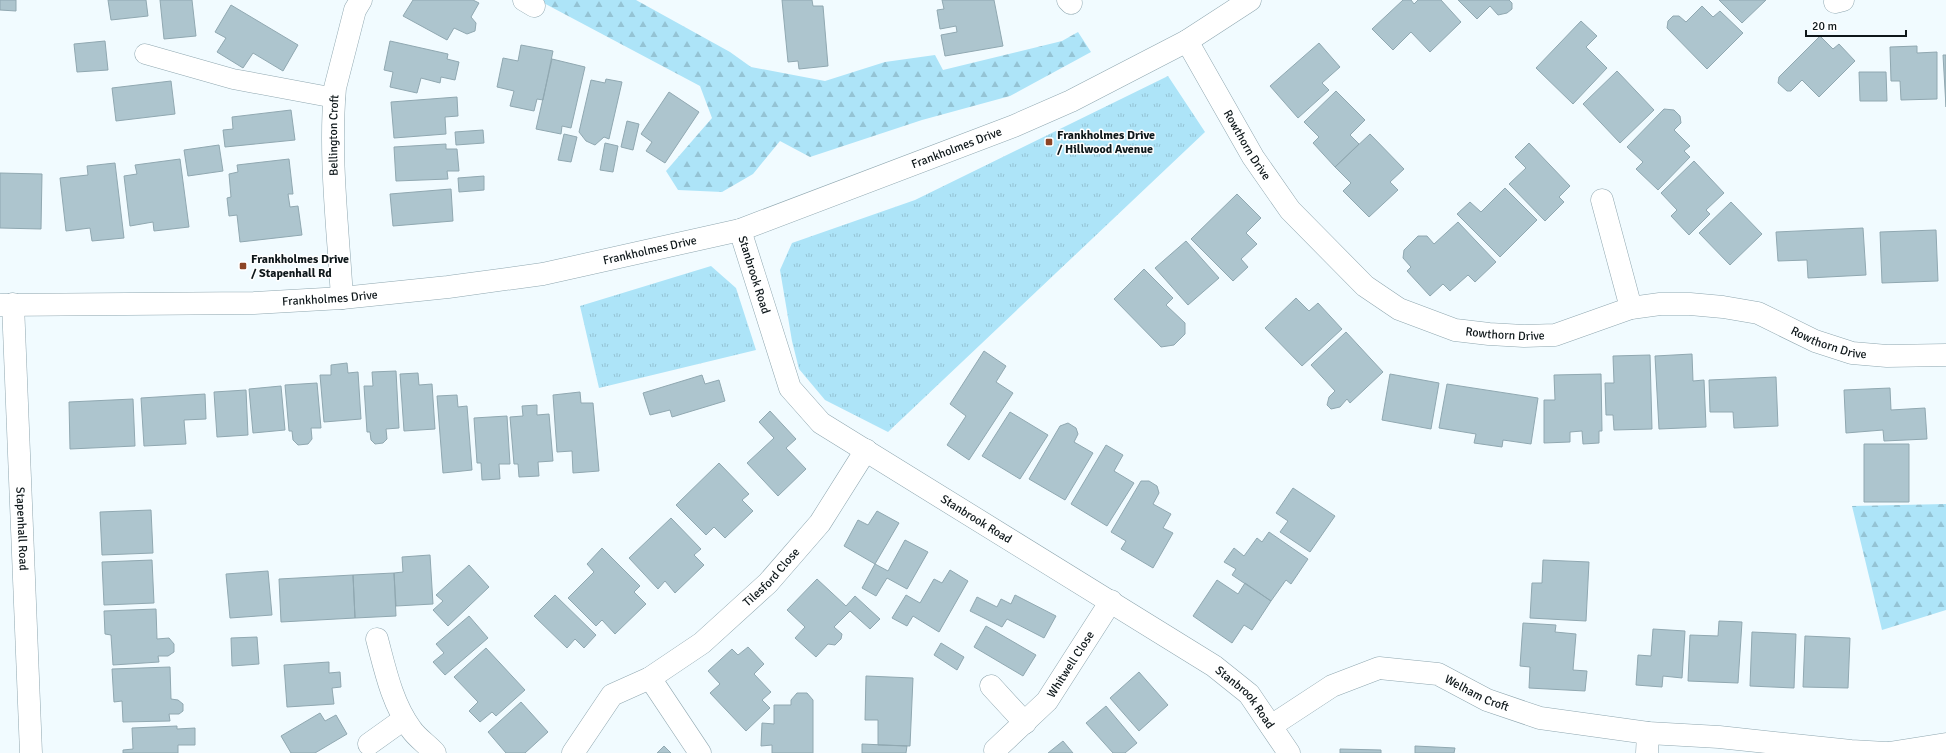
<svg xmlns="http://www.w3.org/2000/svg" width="1946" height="753" font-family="Signika,sans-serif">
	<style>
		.grass { fill: url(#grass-tufts) }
		.forest { fill: url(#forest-firs) }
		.building { fill: #adc5ce; stroke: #90a8b1 }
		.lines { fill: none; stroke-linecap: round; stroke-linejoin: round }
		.lane-casing { stroke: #8fa7b0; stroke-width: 21 }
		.street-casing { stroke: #8fa7b0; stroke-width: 23 }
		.secondary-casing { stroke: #8fa7b0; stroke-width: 23 }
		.lane { stroke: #fff; stroke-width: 20 }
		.street { stroke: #fff; stroke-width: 22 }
		.secondary { stroke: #fff; stroke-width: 22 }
		.poi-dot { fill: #8c4425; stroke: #fff; stroke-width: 1.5 }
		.labels { text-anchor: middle; stroke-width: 3; stroke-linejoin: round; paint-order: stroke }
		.street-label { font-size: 12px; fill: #0e171a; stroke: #fff }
		.poi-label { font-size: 12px; font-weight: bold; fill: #0e171a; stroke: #fff; text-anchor: start }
	</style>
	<defs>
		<pattern id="grass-tufts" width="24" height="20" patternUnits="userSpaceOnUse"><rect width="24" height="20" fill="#ade4f8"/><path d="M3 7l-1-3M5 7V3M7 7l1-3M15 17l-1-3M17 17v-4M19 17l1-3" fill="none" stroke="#94c3d4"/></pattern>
		<pattern id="forest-firs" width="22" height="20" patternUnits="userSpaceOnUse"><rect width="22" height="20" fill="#ade4f8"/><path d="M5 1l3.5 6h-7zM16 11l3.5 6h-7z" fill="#94c3d4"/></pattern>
	</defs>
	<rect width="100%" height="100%" fill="#f1fbff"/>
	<path class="grass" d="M1168 76 1205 132 888 432 825 400 799 369 792 341 780 270 792 243 915 200Z
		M711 266 736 288 756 350 599 388 580 306Z"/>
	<path class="forest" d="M538 0H636L730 52 751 67 825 81 885 62 935 55 943 70 1062 41 1078 32 1091 52 1010 96 922 120 810 157 780 141 753 174 722 192 678 190 666 171 712 118 700 86Z
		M1946 504V610L1882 630 1852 506Z"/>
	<path class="building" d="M0 0H16V11L0 10Z
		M108 0H146L148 16 111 20Z
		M160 0H192L196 36 164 39Z
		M413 0H473L479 3 471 17 476 23 475 31 467 34 454 28 447 40 403 16Z
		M782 0H812L813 6H823L828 66 799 69 798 61 788 62Z
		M942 0H994L1003 46 945 56 941 35 957 32 956 26 940 29 937 10 944 9Z
		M1403 0H1411L1414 4 1418 0H1441L1461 22 1430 52 1411 32 1393 50 1372 29Z
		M1458 0H1509L1512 3V9L1507 13 1498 15 1490 6 1477 19Z
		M1719 0H1766L1742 23Z
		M231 5 298 45 283 71 253 53 243 68 217 52 226 38 215 32Z
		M1702 6 1713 17 1720 11 1743 33 1707 69 1667 28 1668 21 1673 16H1679L1686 22Z
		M1581 21 1597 36 1586 47 1607 68 1573 104 1536 68Z
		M1820 36 1833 49 1839 44 1855 61 1819 97 1802 80 1791 91H1787L1778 83 1779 77Z
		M105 41 108 70 77 72 74 44Z
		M390 41 448 54 447 59 459 62 455 80 441 77 440 83 421 78 417 93 390 87 393 72 384 70Z
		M1319 43 1340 67 1322 83 1329 90 1298 118 1270 86Z
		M521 45 553 51 543 100 537 99 534 111 510 106 514 91 497 87 503 58 518 61Z
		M1917 46V53L1937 52V99L1901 100 1900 81H1891L1890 47Z
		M1943 55H1946V107Z
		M552 59 585 67 571 128 562 126 561 134 536 129Z
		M1617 71 1654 110 1620 143 1583 104Z
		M1859 72H1886L1887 101H1860Z
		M606 79 622 82 609 139 604 137 595 145 586 141 579 132 591 80 605 83Z
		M171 81 175 114 116 121 112 88Z
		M1336 91 1365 120 1350 135 1359 144 1335 167 1313 143 1319 137 1304 122Z
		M669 92 699 112 665 163 646 151 652 142 641 134Z
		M457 97 458 116 445 117 446 134 394 138 391 102Z
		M1664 109 1674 110 1680 116 1681 123 1674 130 1690 146 1684 151 1690 157 1658 190 1636 169 1643 162 1627 147Z
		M291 110 295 140 225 147 223 130 233 129 232 117Z
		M627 121 639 124 633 150 621 147Z
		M483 130 484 143 456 145 455 132Z
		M564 134 577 137 571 162 558 160Z
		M1370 134 1404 169 1390 182 1398 190 1369 217 1343 191 1351 183 1335 167Z
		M605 143 618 146 613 172 600 170Z
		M1529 143 1570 186 1559 197 1564 202 1545 221 1509 184 1526 168 1515 157Z
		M446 144V149H457L459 171H447L448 179 396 181 394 147Z
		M219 145 223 171 188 176 184 150Z
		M180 159 189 227 154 231 153 222 130 226 124 176 137 174 135 165Z
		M289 159 293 194H288L290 207 298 206 302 235 240 242 237 215 229 216 227 198 231 197 229 174 238 172 237 165Z
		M1694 161 1724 193 1706 210 1710 214 1689 235 1671 216 1677 210 1661 193Z
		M115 163 124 238 92 241 90 228 66 231 60 178 88 175 87 166Z
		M0 173 42 174 41 229 0 228Z
		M484 176V190L459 192 458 178Z
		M1505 188 1537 220 1500 257 1457 214 1470 202 1481 212Z
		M451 189 453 221 393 226 390 194Z
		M1237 194 1261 218 1246 233 1257 244 1241 259 1248 267 1233 281 1191 239Z
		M1731 202 1762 234 1730 265 1699 233Z
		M1458 222 1496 262 1475 282 1468 275 1450 291 1443 284 1430 296 1407 271 1411 267 1403 258 1404 250 1418 236H1427L1434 244Z
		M1863 228 1866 275 1808 278 1807 260 1778 261 1776 232Z
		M1936 230 1938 281 1882 283 1880 232Z
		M1186 241 1219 278 1188 305 1155 268Z
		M1144 269 1173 298 1166 305 1185 323V334L1174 345 1161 347 1114 299Z
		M1296 298 1309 311 1318 303 1342 329 1302 366 1265 328Z
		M1346 332 1383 372 1350 403 1347 399 1340 407 1331 409 1327 405 1329 397 1335 391 1311 365Z
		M984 351 1006 366 996 382 1013 393 969 460 947 445 966 416 950 404Z
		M1692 354 1693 381 1704 380 1706 427 1659 429 1655 356Z
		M1650 355 1652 429 1614 430 1613 415H1606L1605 383H1614L1613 356Z
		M347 363 348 373 358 372 361 419 324 422 320 375H331V365Z
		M396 371 399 428 386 429 387 439 383 443 375 444 371 440 370 432H367L364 386H373L372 372Z
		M418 373 419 385 432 384 435 429 404 431 400 374Z
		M1390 374 1439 383 1431 429 1382 420Z
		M1601 374 1602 431H1599V443L1583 444 1582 431 1570 432V442L1544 443V400H1555L1554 375Z
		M702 375 705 384 719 380 725 401 672 417 670 410 650 415 643 393Z
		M1776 377 1778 426 1734 428 1733 412H1710L1709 380Z
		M317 383 321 428H311L312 439 308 444 298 445 293 440 292 431H289L285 385Z
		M1447 384 1538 398 1531 444 1503 440 1502 447 1474 443 1476 434 1439 428Z
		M281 386 285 430 253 433 249 389Z
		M1890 388 1891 410 1925 408 1927 439 1884 441 1883 430 1846 433 1844 390Z
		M246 390 248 435 217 437 214 392Z
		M580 392 581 403H593L599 471 573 473 572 451 557 452 553 395Z
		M205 394 206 419 184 420 186 444 144 446 141 398Z
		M457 395 458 407 467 406 472 470 443 473 437 396Z
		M133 399 135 446 70 449 69 402Z
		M537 405V415L549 414 553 461 538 462 539 476 519 477 518 464H514L510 417 523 416 522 406Z
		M770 411 796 439 786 448 806 469 778 496 747 463 774 438 759 422Z
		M1010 412 1048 435 1020 479 982 456Z
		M507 416 510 464H499L500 479 482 480 481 463H477L474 418Z
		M1068 423 1076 428 1078 434 1074 442 1093 453 1065 500 1029 479 1060 426Z
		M1864 444H1909V502H1864Z
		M1106 445 1123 455 1114 471 1134 483 1107 526 1071 504Z
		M719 463 749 494 742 500 753 511 725 538 714 527 706 535 676 505Z
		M1141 481H1149L1157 486 1159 493 1153 504 1171 514 1163 528 1173 533 1153 568 1121 549 1126 541 1111 532Z
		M1293 488 1335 516 1310 552 1280 532 1288 521 1276 513Z
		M151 510 153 553 102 555 100 512Z
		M877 511 899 523 875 564 844 546 858 520 868 525Z
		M671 518 701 549 694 555 704 565 675 593 665 581 658 589 629 558Z
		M1269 532 1308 559 1291 584 1286 580 1271 601 1232 575 1236 569 1224 562 1234 548 1244 556 1257 538 1262 542Z
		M905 540 928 552 907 589 887 578 876 596 862 588 875 564 888 571Z
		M602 548 640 586 634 592 646 604 615 634 602 620 596 626 568 598 594 572 587 564Z
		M430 555 433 604 396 606 394 573 403 572 402 557Z
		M152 560 154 603 104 605 102 562Z
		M1543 560 1589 562 1586 621 1530 618 1532 583H1542Z
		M469 565 489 587 448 626 433 610 443 601 436 595Z
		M950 570 968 581 939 632 913 616 907 626 892 618 906 595 920 603 934 579 942 583Z
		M268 571 272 615 230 618 226 574Z
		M394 573 396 616 355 618 353 575Z
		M353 575 355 618 281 622 279 579Z
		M817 579 846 606 855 596 880 619 870 629 850 611 834 627 842 634 841 639 835 645 828 644 816 657 795 638 805 627 787 610Z
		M1217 580 1238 594 1245 583 1271 601 1252 630 1244 625 1232 643 1193 616Z
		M555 595 596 635 584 648 575 639 567 648 534 616Z
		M1015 595 1056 616 1044 638 1007 619 1002 627 970 611 977 597 997 607 1001 599 1011 604Z
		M156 609 157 639 169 638 174 644V652L168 656H158L159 662 113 665 111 635 105 634 104 611Z
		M469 616 488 638 445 675 433 662 444 653 436 644Z
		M1719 621 1742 622 1738 683 1688 681 1690 635 1718 636Z
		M1523 623 1556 625 1555 632 1576 634 1573 670 1587 671 1585 691 1529 688 1530 667 1520 666Z
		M986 626 1036 655 1023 676 974 647Z
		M1653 629 1685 631 1682 678 1663 676 1662 687 1636 685 1638 655 1651 656Z
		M1752 632 1796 634 1794 688 1750 686Z
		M1805 636 1850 638 1848 688 1803 687Z
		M257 637 259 664 232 666 231 638Z
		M941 643 964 657 957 670 934 655Z
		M748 647 764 664 754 674 771 692 762 700 770 708 746 731 710 693 720 684 708 671 732 649 738 655Z
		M486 648 525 690 496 716 492 712 480 722 469 711 478 702 454 677Z
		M329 662V673L340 672 341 687 332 688 334 704 287 707 284 665Z
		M170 667 171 699 178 700 183 704V711L179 714H169L170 721 123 722 122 701 114 702 112 669Z
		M1139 672 1168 705 1139 731 1110 698Z
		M866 676 913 678 910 746 878 745V720H865Z
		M797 693H807L813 700V753H772V745L761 746 762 723 774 724V705H791V700Z
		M521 702 548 732 525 753H506L488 732Z
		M1106 706 1137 743 1125 753H1113L1086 723Z
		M320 713 325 721 336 715 347 734 315 753H291L281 736Z
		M177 726V729L195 728V745H178V753H123V750L133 749 132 728Z
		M1063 741 1073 753H1048Z
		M862 744 907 746 906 753H862Z
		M664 746 671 753H657Z
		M1415 746 1455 748 1454 753H1415Z
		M1340 749 1381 750V753H1340Z"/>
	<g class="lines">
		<g class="lane-casing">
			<path id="lane" d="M145 54 233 79 335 98"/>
		</g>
		<g class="street-casing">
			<g id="street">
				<path d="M524 0 534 6"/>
				<path d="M1068 0 1071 3"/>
				<path d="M1835 2 1843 0"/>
				<path id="s1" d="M1187 41 1253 157 1290 210 1365 286 1399 309 1455 330 1489 334 1524 336 1555 335 1631 308 1660 304H1690L1723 307 1758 313 1815 341 1852 353 1887 356 1946 355"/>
				<path d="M1602 200 1631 308"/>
				<path id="s2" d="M740 230 790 388 821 423 1214 666 1249 694 1289 753"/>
				<path id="s3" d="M342 298C338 228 329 158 335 88L355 10 361 0"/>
				<path id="s4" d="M13 304 31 753"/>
				<path d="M377 639C385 669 392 703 411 729 417 738 428 745 435 753"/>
				<path d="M650 678 700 753"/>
				<path d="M991 686 1025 723"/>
				<path id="s5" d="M1271 726 1332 686 1379 668 1438 674 1487 700 1540 718 1648 733 1719 737 1851 751 1886 753"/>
				<path d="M369 744 404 719"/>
				<path id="s6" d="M995 750 1047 701 1111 601"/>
				<path id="s7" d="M573 753 612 695 650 678 702 643 768 583 820 523 866 450"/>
				<path d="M1647 753 1648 733"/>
				<path d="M1889 753 1946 744"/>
			</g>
		</g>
		<g class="secondary-casing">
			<g id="secondary">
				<path id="s8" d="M0 305 254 303 342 298 448 287 543 274 740 230 1014 126 1071 101 1187 41 1250 0"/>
			</g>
		</g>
		<use href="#lane" class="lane"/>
		<use href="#street" class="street"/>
		<use href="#secondary" class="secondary"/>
	</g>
	<g class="poi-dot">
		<rect x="1045" y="138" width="8" height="8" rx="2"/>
		<rect x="239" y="262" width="8" height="8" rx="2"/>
	</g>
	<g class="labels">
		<g class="street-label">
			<text dy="4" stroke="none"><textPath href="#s3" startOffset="163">Bellington Croft</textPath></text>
			<text dy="4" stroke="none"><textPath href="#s1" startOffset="120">Rowthorn Drive</textPath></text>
			<text dy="4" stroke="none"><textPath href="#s8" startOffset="978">Frankholmes Drive</textPath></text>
			<text dy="4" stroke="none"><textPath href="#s8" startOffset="654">Frankholmes Drive</textPath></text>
			<text dy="4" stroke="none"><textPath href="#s2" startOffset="47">Stanbrook Road</textPath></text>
			<text dy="4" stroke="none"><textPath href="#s8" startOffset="330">Frankholmes Drive</textPath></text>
			<text dy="4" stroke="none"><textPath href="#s1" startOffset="456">Rowthorn Drive</textPath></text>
			<text dy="4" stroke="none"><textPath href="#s1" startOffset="792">Rowthorn Drive</textPath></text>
			<text dy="4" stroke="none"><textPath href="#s2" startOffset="395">Stanbrook Road</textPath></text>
			<text dy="4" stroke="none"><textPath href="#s4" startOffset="225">Stapenhall Road</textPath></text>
			<text dy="4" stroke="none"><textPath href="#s7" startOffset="270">Tilesford Close</textPath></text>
			<text dy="4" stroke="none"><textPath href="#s6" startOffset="115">Whitwell Close</textPath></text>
			<text dy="4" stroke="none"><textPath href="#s5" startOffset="226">Welham Croft</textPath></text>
			<text dy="4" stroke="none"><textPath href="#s2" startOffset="719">Stanbrook Road</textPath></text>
		</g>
		<g class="poi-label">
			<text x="1057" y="139">Frankholmes Drive<tspan x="1057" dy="14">/ Hillwood Avenue</tspan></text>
			<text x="251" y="263">Frankholmes Drive<tspan x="251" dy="14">/ Stapenhall Rd</tspan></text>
		</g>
	</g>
	<path d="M1806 30v6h100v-6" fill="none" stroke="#0e171a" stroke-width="2"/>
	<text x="1812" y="30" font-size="12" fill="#0e171a" stroke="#ffffff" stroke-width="3" paint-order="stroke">20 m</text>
</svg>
